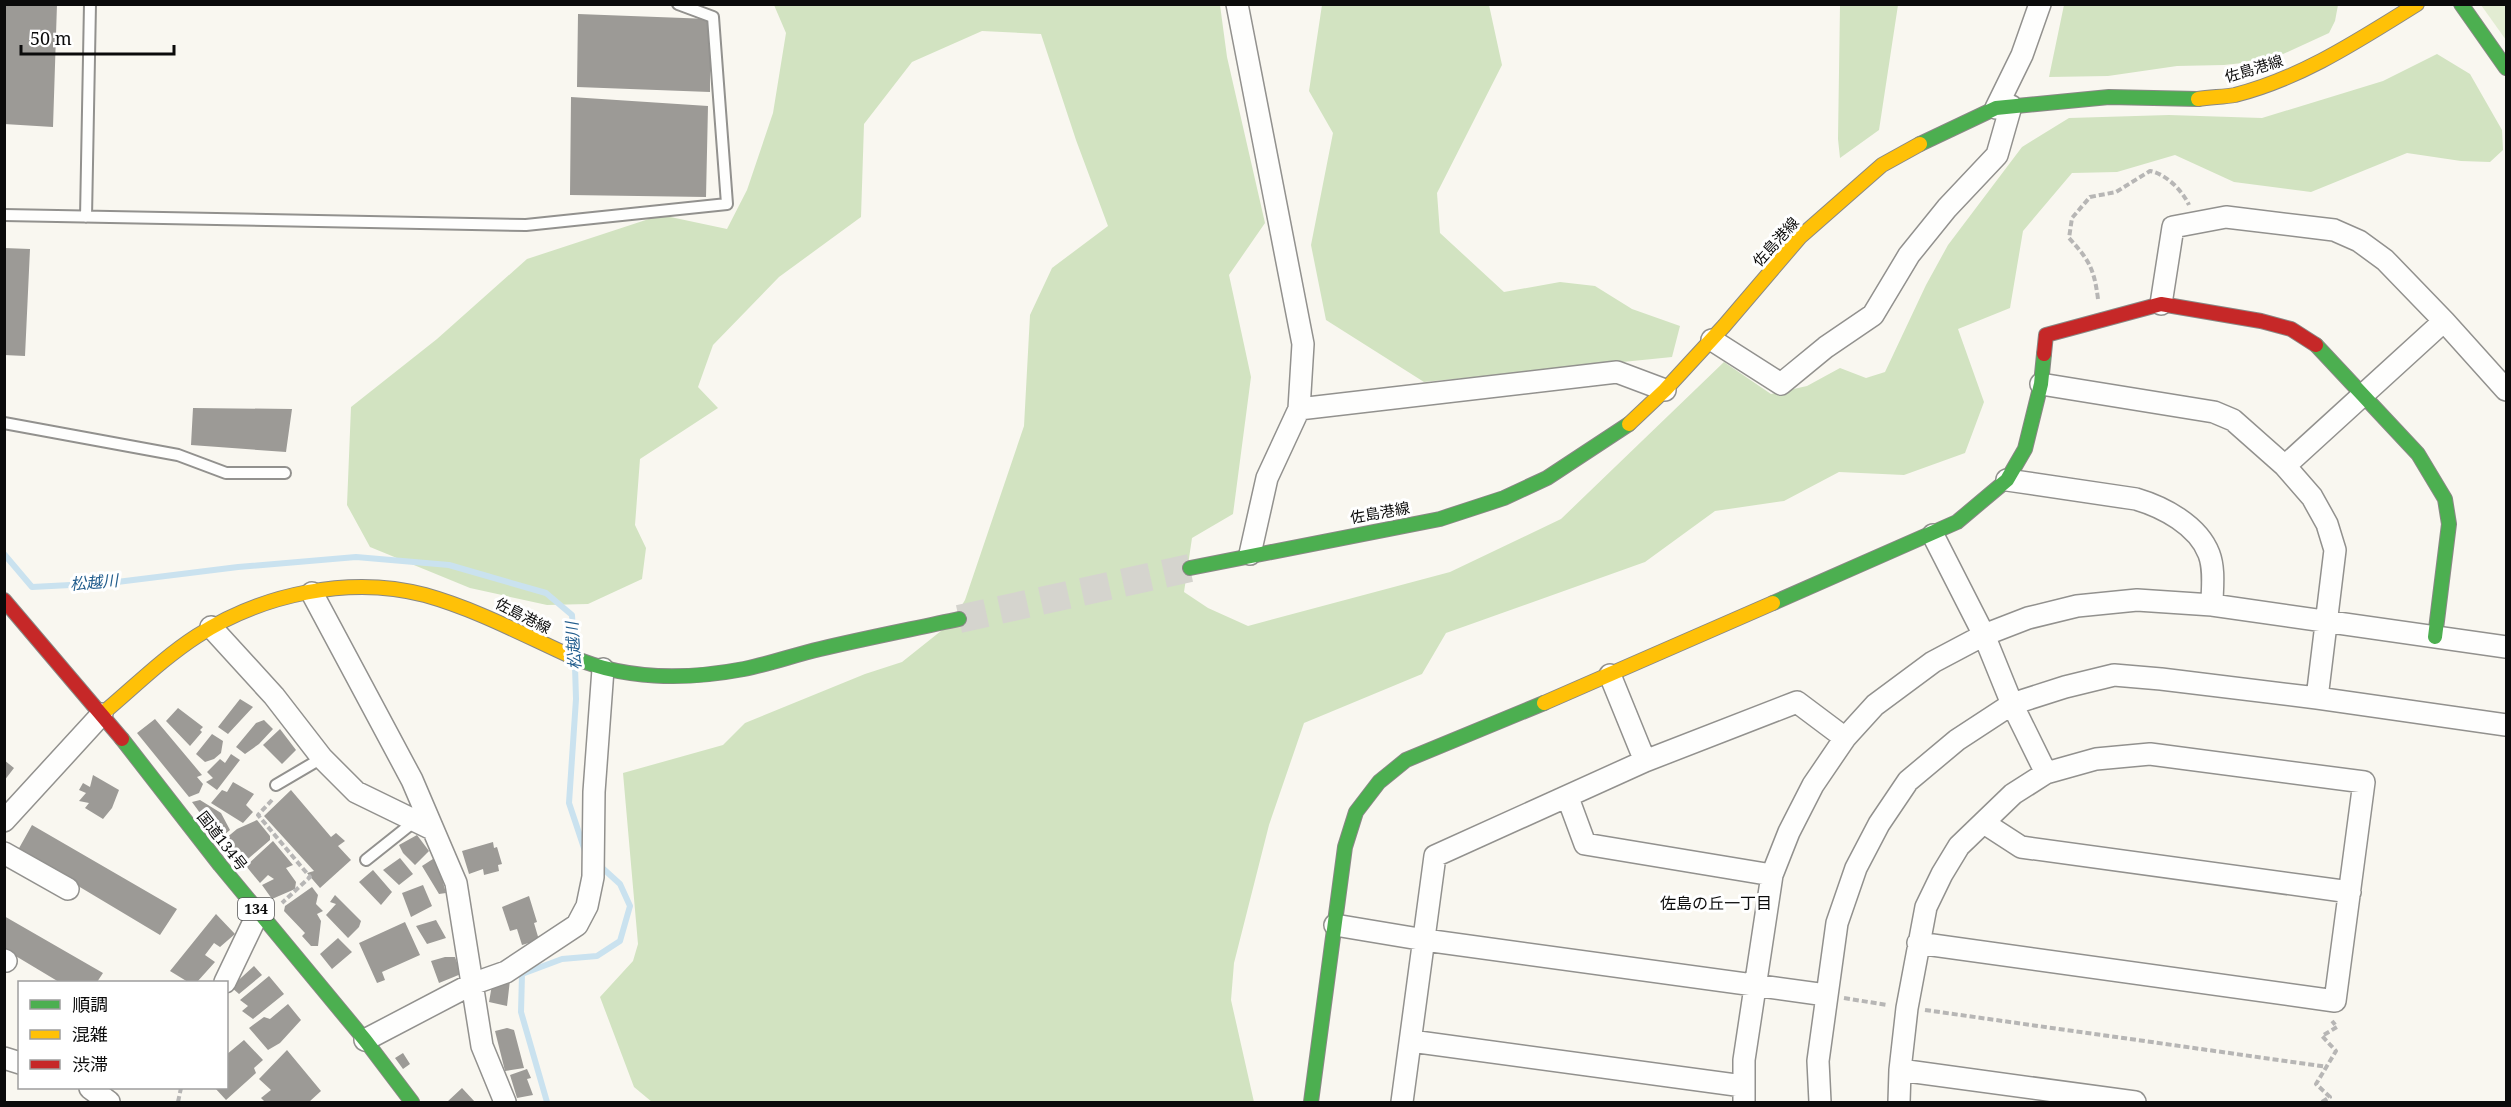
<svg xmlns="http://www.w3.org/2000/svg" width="2511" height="1107" font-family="'Noto Serif','Noto Sans JP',serif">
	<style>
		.green { fill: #e2ecd2 }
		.forest { fill: #d2e3c1 }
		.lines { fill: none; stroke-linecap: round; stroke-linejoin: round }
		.stream { stroke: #cae2ef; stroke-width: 6 }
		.building { fill: #9c9a96 }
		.secondary-tunnel { stroke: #d5d4ce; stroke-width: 28; stroke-dasharray: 28 14; stroke-linecap: butt }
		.lane-casing { stroke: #92918e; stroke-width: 14 }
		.street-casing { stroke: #92918e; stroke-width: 24 }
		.fast-casing { stroke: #898885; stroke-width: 16 }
		.slow-casing { stroke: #898885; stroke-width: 16 }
		.jam-casing { stroke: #898885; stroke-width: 16 }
		.path { stroke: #b7b6b5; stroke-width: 4; stroke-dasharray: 6 3; stroke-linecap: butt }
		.lane { stroke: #fefefd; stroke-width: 10 }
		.street { stroke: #fefefd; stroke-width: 21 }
		.fast { stroke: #4caf50; stroke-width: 14 }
		.slow { stroke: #ffc107; stroke-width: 14 }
		.jam { stroke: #c62828; stroke-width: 14 }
		.labels { text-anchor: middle; stroke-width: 6; stroke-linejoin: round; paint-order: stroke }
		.shield { fill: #fff; stroke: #545454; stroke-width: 1.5 }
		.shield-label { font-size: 14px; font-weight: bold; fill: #0b0b0b }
		.street-label { font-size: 15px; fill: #0b0b0b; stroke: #fff }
		.water-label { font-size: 16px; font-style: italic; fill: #235e8e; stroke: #fff }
		.neighbourhood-label { font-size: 16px; fill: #0b0b0b; stroke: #fff }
	</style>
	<rect width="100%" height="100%" fill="#f9f7f0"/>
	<path class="green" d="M2481 5H2506V40Z"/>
	<path class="forest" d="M774 5H1220L1227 57 1265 223 1229 275 1251 377 1233 514 1192 538 1184 592 1208 608 1248 626 1450 572 1561 519 1724 362 1771 394 1807 386 1840 368 1866 378 1885 372 1926 285 1948 245 2022 147 2069 118 2169 115 2262 118 2383 81 2437 54 2470 74 2502 130 2503 150 2490 162 2461 161 2407 153 2311 192 2234 182 2175 155 2117 172 2072 173 2023 231 2010 308 1958 329 1984 402 1965 453 1904 475 1839 472 1784 501 1715 511 1645 562 1446 633 1422 674 1304 723 1269 825 1234 963 1231 1000 1254 1102H652L634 1087 600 997 633 961 638 944 623 773 723 745 745 723 865 674 902 662 951 623 965 600 1024 426 1030 315 1052 268 1108 226 1076 140 1041 34 982 31 912 62 864 124 861 217 779 277 713 345 698 387 718 408 640 459 635 525 646 548 642 579 588 604 547 605 470 588 370 547 347 505 351 407 437 339 527 259 661 215 727 229 747 190 773 113 786 33Z
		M1322 5H1489L1502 65 1437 193 1440 233 1504 292 1560 282 1595 286 1632 309 1680 326 1672 357 1424 382 1326 320 1311 245 1333 133 1309 91Z
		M1840 5H1898L1879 130 1840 158 1838 139Z
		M2064 5V4L2338 5 2335 21 2329 33 2270 60 2224 65 2177 66 2108 76 2049 77Z"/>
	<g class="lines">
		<path class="stream" d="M4 554 32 587 109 583 238 567 356 557 449 565 546 593 572 615 574 650
			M575 666 576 699 569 803 585 851
			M547 1102 521 1012 522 974 562 959 597 956 620 941 630 906 620 884 598 864"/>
	</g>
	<path class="building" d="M4 4H57L53 127 4 124Z
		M578 14 710 19V92L577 87Z
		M571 97 708 106 706 197 570 195Z
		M4 248 30 249 25 356 4 355Z
		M193 408 292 409 286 452 191 445Z
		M240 699 253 707 228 734 218 727Z
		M178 708 203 727 200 730 202 732 190 746 166 721Z
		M155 719 202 775 197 777 203 784 199 793 189 797 137 733Z
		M264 720 273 729 259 744 245 754 236 747 256 723Z
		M280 729 296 750 282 764 263 745Z
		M212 734 223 741 221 753 214 759 205 762 196 754Z
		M231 754 240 760 217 790 206 782 213 778 207 772 220 759 225 763Z
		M4 760 14 768 4 781Z
		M93 775 119 790 112 808 103 819 85 808 89 803 79 801 86 793 79 790 83 783 90 787Z
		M233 782 254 794 246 805 253 812 243 823 211 803 222 790 227 792Z
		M291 790 331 837 336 833 345 841 338 846 351 860 320 888 307 873 314 871 264 816Z
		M200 800 221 813 230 830 219 839 192 802Z
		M257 820 270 836V840L242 864 229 848 233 846 225 839 237 829Z
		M32 825 177 909 160 935 18 850Z
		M417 835 429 851 415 865 403 853 399 845Z
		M273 841 293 865 286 868 296 882 295 889 272 899 262 885 274 879 268 875 260 883 246 866Z
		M493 842 494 848 497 847 502 864 498 865 499 871 484 875 483 869 469 874 462 851Z
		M436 857 446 893 439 894 422 866Z
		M400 858 413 874 399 885 383 870Z
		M373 870 392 892 381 905 359 882Z
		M423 885 432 906 411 917 402 893Z
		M312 887 318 895 316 904 323 911 317 914 321 921 318 946H311L302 936 305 933 284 911 285 906Z
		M335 895 361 921 359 927 348 938 326 915 336 904 330 902Z
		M529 896 537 922 534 923 539 940 522 945 517 929 510 931 502 907Z
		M216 914 235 934 220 947 214 943 205 955 215 962 197 982H188L170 971Z
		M4 916 103 973 97 982H59L4 949Z
		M436 920 446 938 427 944 416 926Z
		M405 922 420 955 382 972 385 980 377 983 359 943Z
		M338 938 352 952 332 969 320 954Z
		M445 957H455L461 974 439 983 431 961Z
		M254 966 262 975 239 994 231 987Z
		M269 976 284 994 253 1019 242 1011 248 1006 240 1000Z
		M510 980 507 1006 489 1002 492 985Z
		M288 1004 301 1020 280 1043 268 1050 249 1028 264 1017 270 1019Z
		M507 1028 514 1030 524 1068 505 1071 495 1031Z
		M244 1040 263 1060 254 1068 256 1073 226 1100 215 1088H226V1055Z
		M287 1050 321 1091 309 1102H265L261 1098 271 1090 259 1079Z
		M403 1053 410 1064 403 1069 395 1058Z
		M527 1069 531 1078 527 1079 533 1095 517 1098 510 1075Z
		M462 1088 475 1102H447Z"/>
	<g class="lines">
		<path class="secondary-tunnel" d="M959 619 1190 568"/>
		<g class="lane-casing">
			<path id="lane" d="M4 215 526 225 727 204 713 17 678 4
				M86 217 90 4
				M4 423 178 455 226 473H285
				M276 785 322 758
				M366 860 415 821"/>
		</g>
		<g class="street-casing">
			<path id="street" d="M1237 4 1303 344 1299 409 1267 478 1250 554
				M1996 108 2022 55 2040 4
				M2161 304 2173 227 2226 217 2334 230 2359 241 2385 260 2444 321 2506 390
				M1712 340 1781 384 1826 347 1873 315 1909 255 1947 208 1997 155 2011 106
				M2041 384 2214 412 2233 420 2285 466 2312 497 2327 524 2335 550 2317 698
				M1299 409 1617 372 1665 390
				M2285 466 2444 321
				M2007 480 2136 499C2163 507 2198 525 2209 554 2215 570 2212 589 2212 605
				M1933 535 1984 635 2012 704 2046 773
				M312 593 412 780 456 883 482 1046 505 1102
				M211 627 274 696 322 758 356 792 432 829
				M1610 675 1645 761
				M1568 798 1585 844 1772 875
				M4 821 102 714
				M1984 823 2021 847 2350 892
				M4 853 68 889
				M1335 925 1425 940 1826 995
				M4 960 6 961
				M225 982 258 913
				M365 1040 472 984 506 972 577 925 587 906 593 877 594 792 603 669
				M1411 1041 1743 1086
				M4 1058 20 1063
				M1900 1070 2135 1102
				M90 1088 109 1102
				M1402 1102 1435 856 1645 761 1797 702 1845 738
				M1744 1102V1060L1772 875 1789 832 1813 785 1845 738 1875 705 1933 662 1984 635 2028 618 2077 606 2137 600 2212 605 2506 647
				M1820 1102 1818 1061 1837 923 1856 868 1879 824 1908 781 1957 740 2012 704 2065 687 2114 675 2161 679 2317 698 2506 725
				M1899 1102 1900 1070 1907 1008 1926 907 1942 874 1959 846 2013 794 2046 773 2096 759 2150 754 2364 782 2335 1001 1918 943"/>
		</g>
		<g class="fast-casing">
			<path id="fast" d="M2461 4 2506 68
				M1920 144 1996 108 2109 97 2198 99
				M2316 345 2418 454 2445 499 2449 524 2435 637
				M1190 568 1440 519 1504 498 1547 478 1629 424
				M1773 603 1957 522 2007 480 2025 449 2041 384 2044 354
				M568 655C622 680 686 680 744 669 770 664 794 655 820 649 866 638 913 629 959 619
				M122 739 220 865 365 1040 412 1102
				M1311 1102 1345 847 1356 812 1379 782 1406 760 1544 703"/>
		</g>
		<g class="slow-casing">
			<path id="slow" d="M2198 99C2211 97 2224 97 2235 95 2302 78 2359 40 2417 4
				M1629 424 1665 390 1724 326 1800 237 1882 165 1920 144
				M1544 703 1773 603
				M102 714C133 688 163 658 197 636 262 594 350 575 425 595 475 609 520 633 568 655"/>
		</g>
		<g class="jam-casing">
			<path id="jam" d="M2044 354 2046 335 2161 304 2261 321 2291 329 2316 345
				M4 600 122 739"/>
		</g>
		<path class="path" d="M2098 299C2094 268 2089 260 2069 238L2072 218 2090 197 2116 192 2150 171C2166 174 2182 190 2189 205
			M272 800 258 815 310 877 282 903
			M1844 998 1887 1005
			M1925 1010 2328 1067
			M178 1102 181 1088
			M2322 1102 2330 1097 2316 1084 2336 1051 2322 1036 2337 1027 2332 1021"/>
		<use href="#lane" class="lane"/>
		<use href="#street" class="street"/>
		<use href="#fast" class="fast"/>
		<use href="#slow" class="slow"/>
		<use href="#jam" class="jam"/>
	</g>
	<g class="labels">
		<rect class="shield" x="238" y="898" width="36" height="22" rx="4.5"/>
		<g class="shield-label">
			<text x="256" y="914">134</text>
		</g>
		<g class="street-label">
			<text transform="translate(2254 69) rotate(-17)" y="5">佐島港線</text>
			<text transform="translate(1776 242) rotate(-48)" y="5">佐島港線</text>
			<text transform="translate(1380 513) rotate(-10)" y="5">佐島港線</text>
			<text transform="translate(523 616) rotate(27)" y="5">佐島港線</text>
			<text transform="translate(222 841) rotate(52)" y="5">国道134号</text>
		</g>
		<g class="water-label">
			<text transform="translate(94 582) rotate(-5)" y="6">松越川</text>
			<text transform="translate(573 646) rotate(-94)" y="6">松越川</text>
		</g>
		<g class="neighbourhood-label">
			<text x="1716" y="909">佐島の丘一丁目</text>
		</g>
	</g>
	<rect width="2511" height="1107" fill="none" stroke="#0b0b0b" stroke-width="12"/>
	<rect x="18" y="981" width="210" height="108" fill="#ffffff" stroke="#9d9d9d" stroke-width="1.5"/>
	<rect x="30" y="1000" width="30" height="9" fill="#4caf50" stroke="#9d9d9d" stroke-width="1.5"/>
	<text x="72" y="1011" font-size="18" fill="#0b0b0b">順調</text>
	<rect x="30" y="1030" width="30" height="9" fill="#ffc107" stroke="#9d9d9d" stroke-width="1.5"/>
	<text x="72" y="1041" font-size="18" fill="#0b0b0b">混雑</text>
	<rect x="30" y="1060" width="30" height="9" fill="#c62828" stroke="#9d9d9d" stroke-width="1.5"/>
	<text x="72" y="1071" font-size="18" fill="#0b0b0b">渋滞</text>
	<path d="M21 45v9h153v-9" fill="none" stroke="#0b0b0b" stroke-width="3"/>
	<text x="30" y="45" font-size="18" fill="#0b0b0b" stroke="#ffffff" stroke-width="4.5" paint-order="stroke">50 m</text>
</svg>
